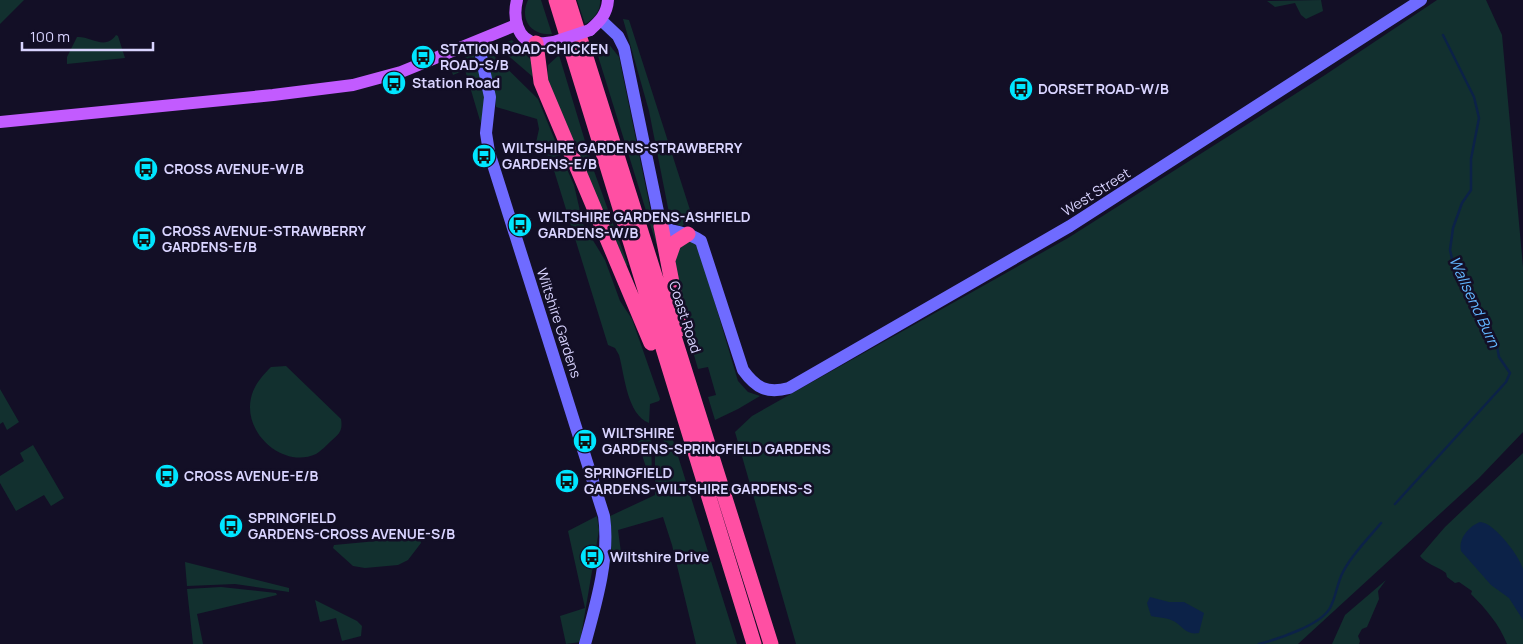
<svg xmlns="http://www.w3.org/2000/svg" width="1523" height="644" font-family="Manrope,sans-serif">
	<style>
		.green { fill: #12302f }
		.water { fill: #0c2248 }
		.lines { fill: none; stroke-linecap: round; stroke-linejoin: round }
		.stream { stroke: #0c2248; stroke-width: 2.5 }
		.secondary { stroke: #6f6bff; stroke-width: 12 }
		.primary { stroke: #c25bff; stroke-width: 12 }
		.highway { stroke: #ff4fa3; stroke-width: 15 }
		.primary-bridge { stroke: #c25bff; stroke-width: 12 }
		.labels { text-anchor: middle; stroke-width: 5; stroke-linejoin: round; paint-order: stroke }
		.poi-label { font-size: 14px; font-weight: bold; fill: #d9d4ff; stroke: #130f26; text-anchor: start }
		.street-label { font-size: 14px; fill: #d9d4ff; stroke: #130f26 }
		.water-label { font-size: 15px; font-style: italic; fill: #62b6ff; stroke: #130f26 }
	</style>
	<rect width="100%" height="100%" fill="#130f26"/>
	<path class="green" d="M0 0H24L0 24Z
		M528 0H541L552 34C531 36 519 19 528 0Z
		M577 0H600C601 10 594 19 585 24Z
		M1321 0 1323 11 1306 19 1301 15 1295 3 1275 7 1267 1Z
		M1437 0H1486L1502 35 1523 267V432L1479 478 1298 644H796L735 432 752 416 1068 238 1325 75Z
		M623 19 629 20 691 213 688 221 681 227 673 221 669 213 649 111Z
		M116 35 118 36 125 58 67 64V57L77 37C91 36 105 51 116 35Z
		M512 40 532 61 533 77 497 46Z
		M600 42 608 43 619 57 660 256 594 43Z
		M489 51 538 99 561 155 554 157 534 152 539 129 537 119 496 107C496 93 485 61 489 51Z
		M472 54 474 55 486 93 481 124 465 70 453 75 450 66Z
		M559 55 594 171 628 265 624 266 547 85 548 65Z
		M563 160 574 185 583 224 605 260 620 301 632 319 660 399 659 401 650 404 649 423C627 414 625 377 619 355L615 348 608 345 552 164Z
		M680 242H693L699 249 738 381 748 392 760 396 738 409 715 420 708 397 716 395 708 367 698 369 679 303 673 267Z
		M286 366 341 419C343 431 339 434 331 441 327 445 321 451 316 454 283 469 243 433 251 398 254 385 262 376 271 367Z
		M0 389 19 422 7 430 3 422 0 424Z
		M646 434 651 438 652 477 650 480 638 442Z
		M662 435 672 437 737 644H696L672 545 663 517 618 530 622 560 607 563 608 517 655 495V448L665 446Z
		M33 445 64 498 51 506 44 495 16 511 0 483V476L24 461 20 453Z
		M1523 453V644H1507C1499 624 1486 609 1471 594L1472 591 1459 582 1455 583 1447 577 1446 573C1437 566 1426 564 1420 556L1445 527Z
		M597 516 599 530 580 642 566 644 560 616 585 608 568 531Z
		M420 537 421 543 408 560 398 565 365 568 353 566 333 548 334 545Z
		M185 562 289 588V592L235 584 187 586Z
		M1386 580 1378 591 1379 599 1367 627 1362 629 1358 636 1360 641 1359 644H1332L1345 615Z
		M221 587 276 593 277 595 197 614 203 644H193L187 589Z
		M315 600 357 621 362 626 361 636 342 641 336 618 320 622Z"/>
	<path class="water" d="M1480 522C1494 522 1520 557 1523 569 1523 584 1523 604 1523 620L1509 598 1491 585 1461 551C1458 539 1469 526 1480 522Z
		M1150 597 1169 602H1184L1204 613 1199 633C1185 636 1182 624 1171 620 1165 617 1158 618 1151 616L1147 603Z"/>
	<g class="lines">
		<path class="stream" d="M1395 504 1506 382 1510 373 1499 357 1496 341 1470 298V288L1453 263 1450 250 1453 228 1462 203 1471 190V159L1479 118 1474 97 1443 35
			M1259 644C1278 639 1321 625 1330 608 1336 597 1337 583 1343 572 1352 554 1368 539 1381 523"/>
		<path class="secondary" d="M601 20 618 36 624 48 661 226C674 233 690 232 701 241L743 370C756 388 767 394 789 388L1070 226 1421 0
			M478 42 490 97 486 133 489 152 604 516C610 557 596 604 585 644"/>
		<path class="primary" d="M517 0C513 16 516 41 537 43 543 44 549 42 554 42
			M590 30C600 21 607 14 608 0
			M0 122 273 95 353 85 401 72 516 25"/>
		<path class="highway" d="M556 0 754 644
			M568 0 771 644
			M536 43 541 82 651 343
			M661 226 681 329
			M668 260 674 243 688 234"/>
		<path class="primary-bridge" d="M554 42 590 30"/>
	</g>
	<defs>
		<g id="bus-disc" transform="scale(1.25)"><circle r="9.5" fill="#00e5ff" stroke="#130f26"/><path d="M-5-6H5V4H4V6H2V4H-2V6H-4V4H-5ZM-3.5-4V0h7V-4ZM-3.5 1.2v1.5H-2V1.2ZM2 1.2v1.5H3.5V1.2Z" fill="#111"/></g>
	</defs>
	<g fill-rule="evenodd">
		<use href="#bus-disc" x="423" y="57"/>
		<use href="#bus-disc" x="394" y="83"/>
		<use href="#bus-disc" x="1021" y="89"/>
		<use href="#bus-disc" x="484" y="156"/>
		<use href="#bus-disc" x="146" y="169"/>
		<use href="#bus-disc" x="520" y="225"/>
		<use href="#bus-disc" x="144" y="239"/>
		<use href="#bus-disc" x="585" y="441"/>
		<use href="#bus-disc" x="167" y="476"/>
		<use href="#bus-disc" x="567" y="481"/>
		<use href="#bus-disc" x="231" y="526"/>
		<use href="#bus-disc" x="592" y="557"/>
	</g>
	<g class="labels">
		<g class="poi-label">
			<text x="440" y="54">STATION ROAD-CHICKEN<tspan x="440" dy="16">ROAD-S/B</tspan></text>
			<text x="412" y="88">Station Road</text>
			<text x="1038" y="94">DORSET ROAD-W/B</text>
			<text x="502" y="153">WILTSHIRE GARDENS-STRAWBERRY<tspan x="502" dy="16">GARDENS-E/B</tspan></text>
			<text x="164" y="174">CROSS AVENUE-W/B</text>
			<text x="538" y="222">WILTSHIRE GARDENS-ASHFIELD<tspan x="538" dy="16">GARDENS-W/B</tspan></text>
			<text x="162" y="236">CROSS AVENUE-STRAWBERRY<tspan x="162" dy="16">GARDENS-E/B</tspan></text>
			<text x="602" y="438">WILTSHIRE<tspan x="602" dy="16">GARDENS-SPRINGFIELD GARDENS</tspan></text>
			<text x="584" y="478">SPRINGFIELD<tspan x="584" dy="16">GARDENS-WILTSHIRE GARDENS-S</tspan></text>
			<text x="184" y="481">CROSS AVENUE-E/B</text>
			<text x="248" y="523">SPRINGFIELD<tspan x="248" dy="16">GARDENS-CROSS AVENUE-S/B</tspan></text>
			<text x="610" y="562">Wiltshire Drive</text>
		</g>
		<g class="street-label">
			<text transform="translate(1096 192) rotate(-32)" y="5">West Street</text>
			<text transform="translate(685 317) rotate(72)" y="5">Coast Road</text>
			<text transform="translate(559 323) rotate(72)" y="5">Wiltshire Gardens</text>
		</g>
		<g class="water-label">
			<text transform="translate(1474 302) rotate(65)" y="5">Wallsend Burn</text>
		</g>
	</g>
	<path d="M22 42v8h131v-8" fill="none" stroke="#d9d4ff" stroke-width="2.5"/>
	<text x="30" y="42" font-size="15" fill="#d9d4ff" stroke="#130f26" stroke-width="4" paint-order="stroke">100 m</text>
</svg>
